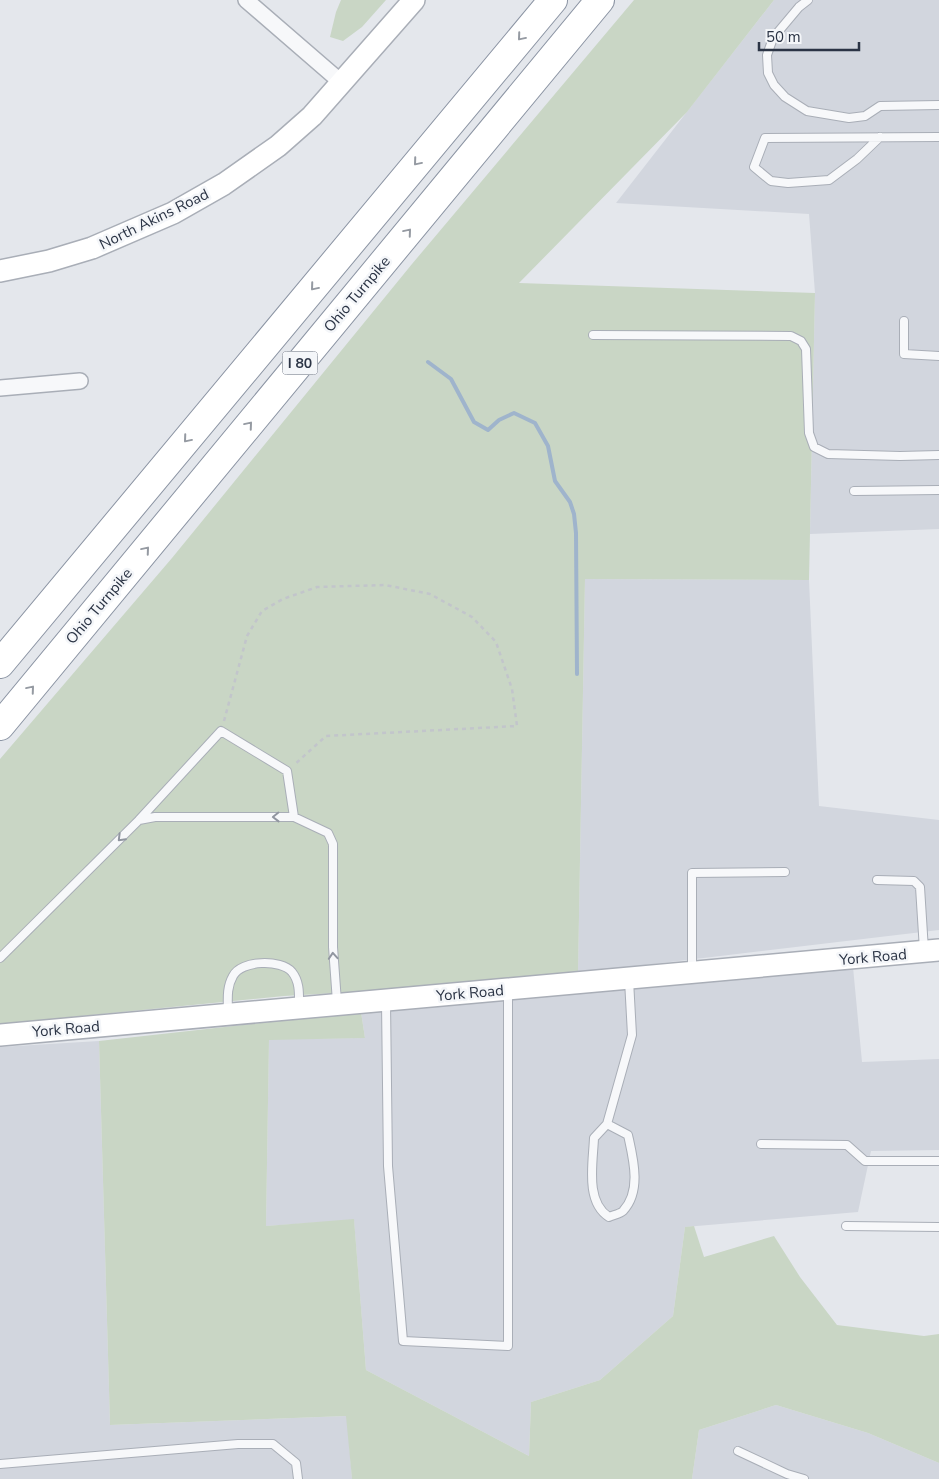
<svg xmlns="http://www.w3.org/2000/svg" width="939" height="1479" font-family="'Nunito Sans',sans-serif">
	<style>
		.built { fill: #d2d6de }
		.green { fill: #c9d6c5 }
		.lines { fill: none; stroke-linecap: round; stroke-linejoin: round }
		.stream { stroke: #9fb4cc; stroke-width: 4 }
		.lane-casing { stroke: #a9aeb7; stroke-width: 10 }
		.street-casing { stroke: #a9aeb7; stroke-width: 18 }
		.secondary-casing { stroke: #a9aeb7; stroke-width: 24 }
		.highway-casing { stroke: #8b94a3; stroke-width: 30 }
		.path { stroke: #c2c5cb; stroke-width: 2.5; stroke-dasharray: 4 4; stroke-linecap: butt }
		.lane { stroke: #f7f8fa; stroke-width: 8 }
		.street { stroke: #f7f8fa; stroke-width: 15 }
		.secondary { stroke: #fff; stroke-width: 21 }
		.highway { stroke: #fff; stroke-width: 28 }
		.oneway { stroke: #959aa2 }
		.oneway2 { stroke: #9196a0 }
		.labels { text-anchor: middle; stroke-width: 5; stroke-linejoin: round; paint-order: stroke }
		.shield { fill: #f4f6f9; stroke: #676e7b; stroke-width: 1 }
		.shield-label { font-size: 14px; font-weight: bold; fill: #2b3445 }
		.street-label { font-size: 15px; fill: #2b3445; stroke: #f4f6f9 }
	</style>
	<rect width="100%" height="100%" fill="#e4e7ec"/>
	<path class="built" d="M774 0H939V529L810 534 815 293 809 214 616 203Z
		M585 579 809 580 819 806 939 820V930L578 973Z
		M853 967 862 1062 939 1059V1150L871 1151 858 1212 685 1227 673 1316 600 1380 531 1402 529 1456 366 1370 354 1220 266 1226 269 1039 365 1038 361 1012Z
		M99 1041 110 1425 347 1416 352 1479H0V1047Z
		M776 1405 868 1433 939 1463V1479H692L699 1430Z"/>
	<path class="green" d="M341 0H386L362 27 343 41 330 37 336 12Z
		M634 0H774L687 112 519 283 815 293 809 580 585 579 578 973 407 989 284 996 0 1024V759L172 558 412 264Z
		M361 1012 365 1038 269 1040 266 1226 354 1219 366 1370 529 1456 531 1402 600 1380 673 1316 685 1227 694 1226 704 1257 774 1236 800 1277 837 1325 924 1336 939 1334V1463L868 1433 776 1405 699 1430 692 1479H352L346 1416 110 1425 99 1041Z"/>
	<g class="lines">
		<path class="stream" d="M428 362 451 379 474 422 488 430 499 420 514 413 535 423 548 446 555 481 570 502 574 514 576 533 577 674"/>
		<g class="lane-casing">
			<path id="lane" d="M808 0 799 7 773 38 767 55 768 73 774 85 785 97 807 111 849 118 865 116 880 106 939 105
				M880 137 857 159 829 180 788 183 771 181 754 167 765 138 939 137
				M904 321V354L939 356
				M593 335 791 336 801 341 806 349 809 433 814 447 828 454 900 456 939 455
				M854 491 939 490
				M139 820 221 731 287 771 294 817
				M877 880 914 881 920 887 924 950
				M0 958 139 820 155 817H294L328 833 333 844V947L337 1002
				M692 971V873L785 872
				M386 1002 388 1166 403 1341 508 1346V991
				M228 1014C228 1001 226 988 233 976 241 960 281 959 292 972 300 982 299 994 299 1006
				M607 1124 594 1138C593 1163 585 1202 609 1217 613 1215 620 1214 623 1211 642 1191 633 1158 628 1135L607 1124 632 1035 629 980
				M761 1144 847 1145 865 1161H939
				M846 1226 939 1227
				M738 1451 787 1474 804 1479
				M0 1464 238 1444H273L296 1463 298 1479"/>
		</g>
		<g class="street-casing">
			<path id="street" d="M246 0 342 83
				M0 388 80 381"/>
		</g>
		<g class="secondary-casing">
			<path id="secondary" d="M0 271 49 261 92 248 173 213 224 184 278 146 312 116 414 0
				M0 1035 939 950"/>
		</g>
		<g class="highway-casing">
			<path id="highway" d="M0 664 553 0
				M0 726 600 0"/>
		</g>
		<path class="path" d="M224 721 247 636 262 611 283 599 317 587 385 585 430 594 472 617 496 642 512 689 517 726 326 736 294 765"/>
		<use href="#lane" class="lane"/>
		<use href="#street" class="street"/>
		<use href="#secondary" class="secondary"/>
		<use href="#highway" class="highway"/>
	</g>
	<defs><path id="oneway-chevron" d="M-2-3.5L2.5 0L-2 3.5" fill="none" stroke-width="1.6" stroke-linecap="round" stroke-linejoin="round" transform="scale(1.25)"/></defs>
	<g class="oneway">
		<use href="#oneway-chevron" transform="translate(521 37) rotate(130)"/>
		<use href="#oneway-chevron" transform="translate(417 162) rotate(130)"/>
		<use href="#oneway-chevron" transform="translate(408 232) rotate(-50)"/>
		<use href="#oneway-chevron" transform="translate(314 287) rotate(130)"/>
		<use href="#oneway-chevron" transform="translate(249 425) rotate(-50)"/>
		<use href="#oneway-chevron" transform="translate(187 439) rotate(130)"/>
		<use href="#oneway-chevron" transform="translate(146 550) rotate(-50)"/>
		<use href="#oneway-chevron" transform="translate(31 689) rotate(-50)"/>
	</g>
	<g class="oneway2">
		<use href="#oneway-chevron" transform="translate(276 817) rotate(179)"/>
		<use href="#oneway-chevron" transform="translate(121 838) rotate(135)"/>
		<use href="#oneway-chevron" transform="translate(333 956) rotate(-94)"/>
	</g>
	<g class="labels">
		<rect class="shield" x="282.5" y="351.5" width="35" height="23" rx="4"/>
		<g class="shield-label">
			<text x="300" y="368">I 80</text>
		</g>
		<g class="street-label">
			<text transform="translate(154 219) rotate(-26)" y="5">North Akins Road</text>
			<text transform="translate(357 294) rotate(-50)" y="5">Ohio Turnpike</text>
			<text transform="translate(99 606) rotate(-50)" y="5">Ohio Turnpike</text>
			<text transform="translate(873 957) rotate(-5)" y="5">York Road</text>
			<text transform="translate(470 993) rotate(-5)" y="5">York Road</text>
			<text transform="translate(66 1029) rotate(-5)" y="5">York Road</text>
		</g>
	</g>
	<path d="M759 42v8h100v-8" fill="none" stroke="#2b3445" stroke-width="2.5"/>
	<text x="766" y="42" font-size="15" fill="#2b3445" stroke="#f4f6f9" stroke-width="4" paint-order="stroke">50 m</text>
</svg>
